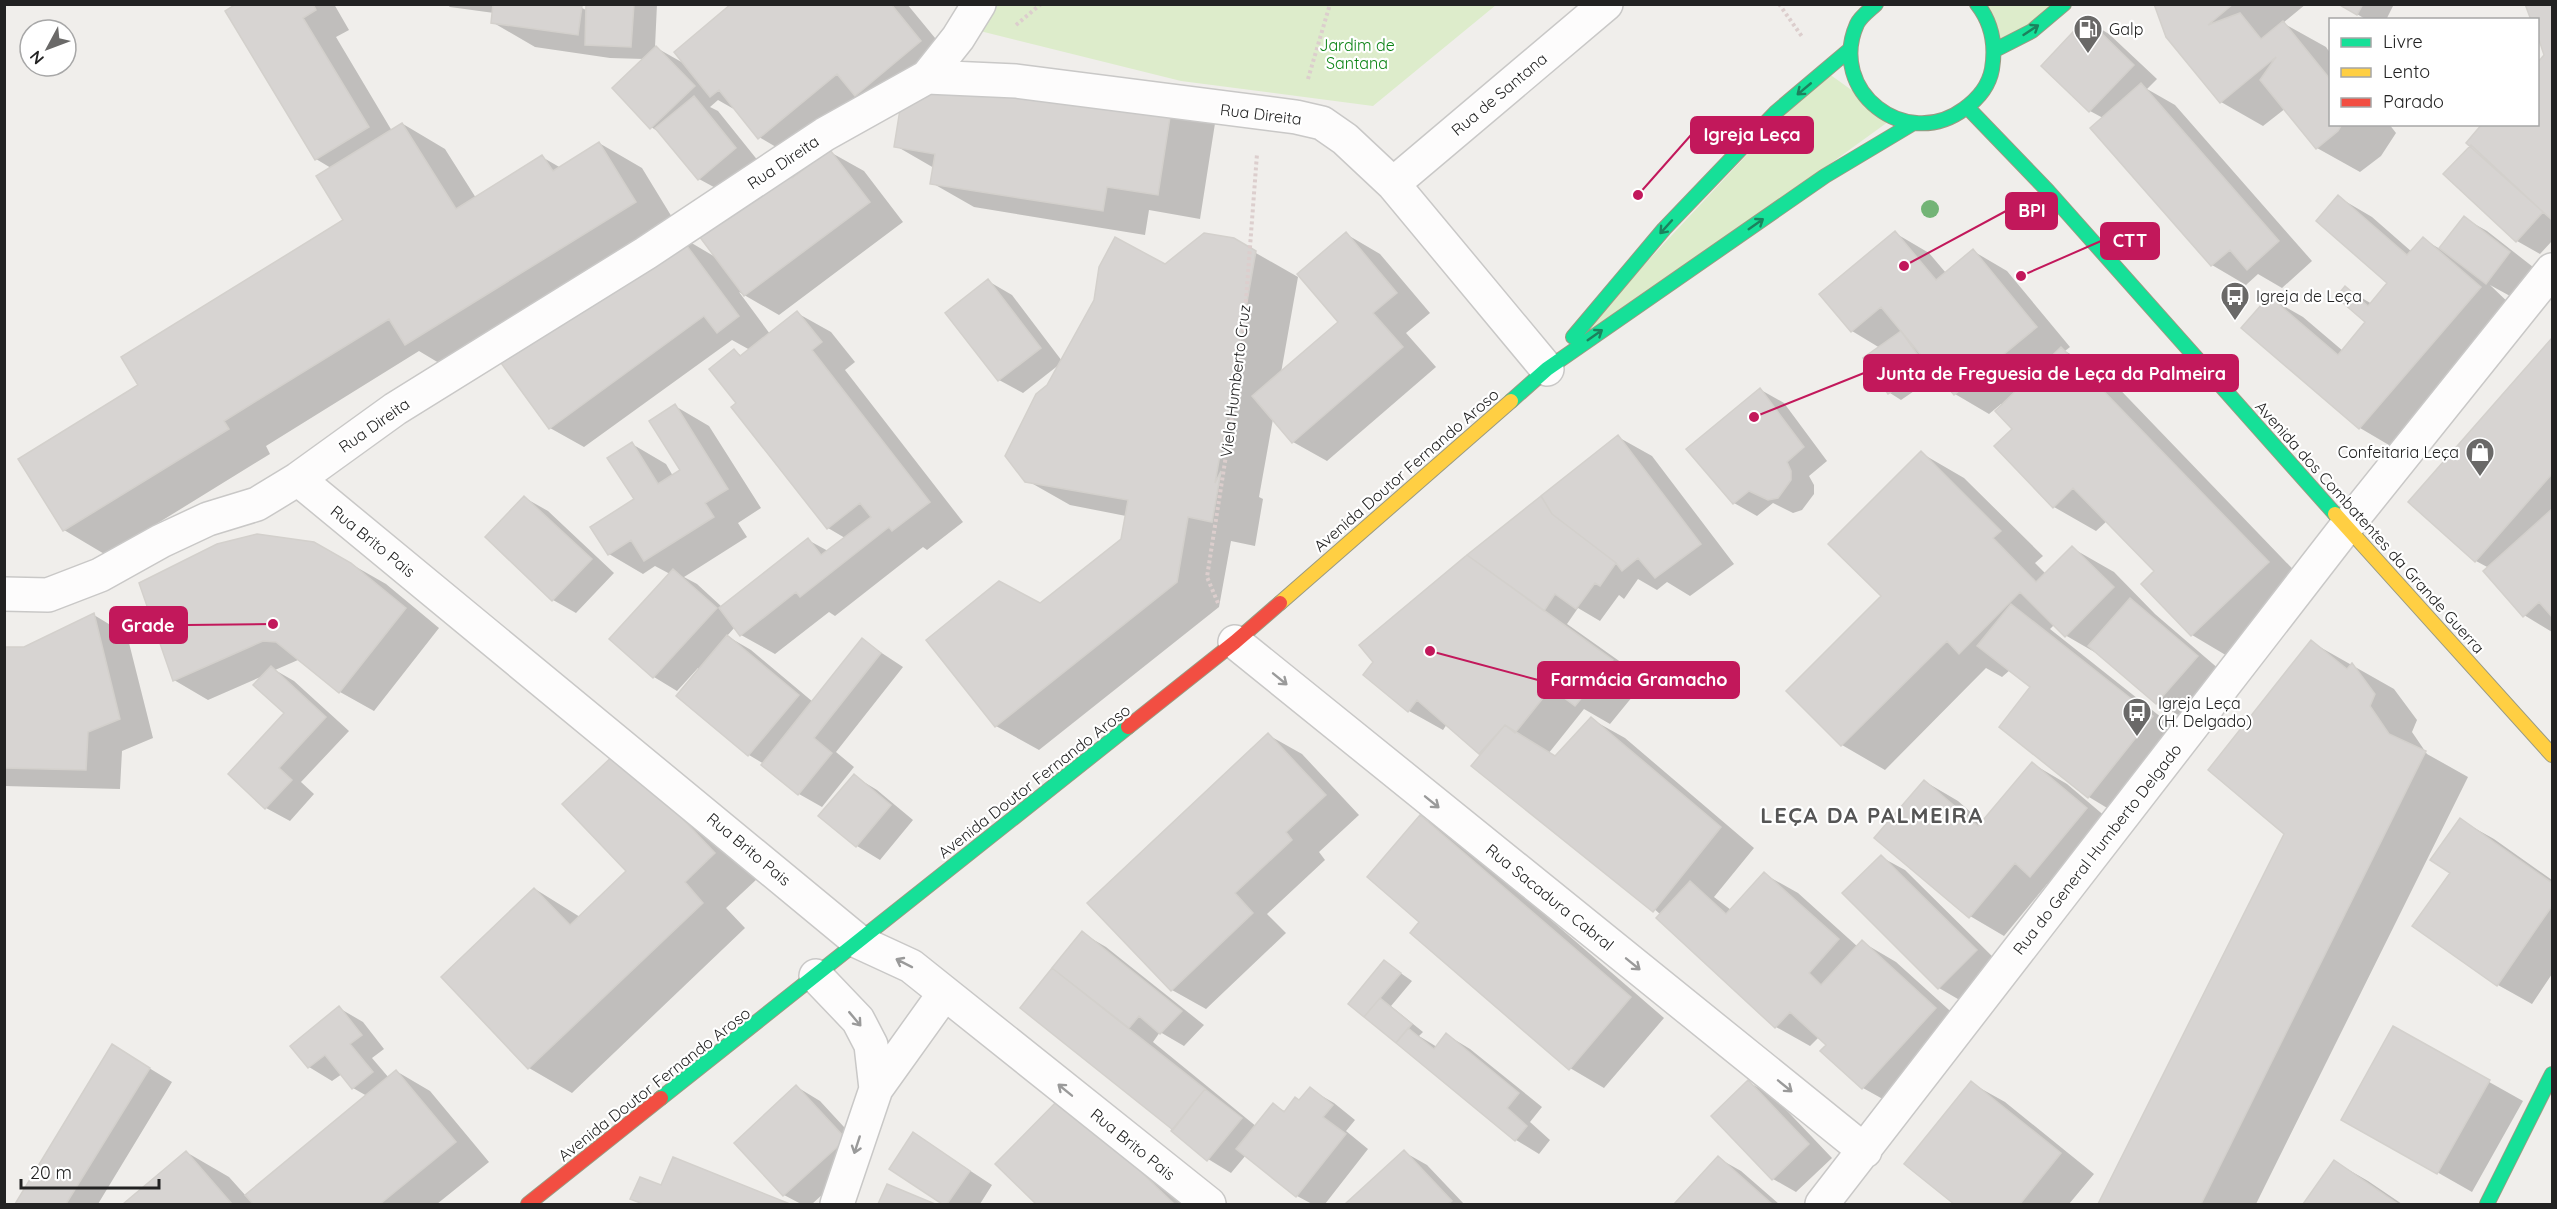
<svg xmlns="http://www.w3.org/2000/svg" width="2557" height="1209" font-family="Quicksand,sans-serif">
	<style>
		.grass { fill: #ddeccb }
		.shadow { fill: #0003 }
		.building { fill: #d7d4d2; stroke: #d3d0cc; stroke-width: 1.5 }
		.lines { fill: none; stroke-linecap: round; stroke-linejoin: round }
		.street-casing { stroke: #c9c8c7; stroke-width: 36 }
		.fast-casing { stroke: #999a82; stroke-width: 16 }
		.slow-casing { stroke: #999a82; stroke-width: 16 }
		.jam-casing { stroke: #999a82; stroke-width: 16 }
		.path { stroke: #dccecd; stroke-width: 4; stroke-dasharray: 3 3; stroke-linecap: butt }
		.street { stroke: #fdfcfc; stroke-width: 33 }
		.fast { stroke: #16e098; stroke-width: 14 }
		.slow { stroke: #ffcf43; stroke-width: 14 }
		.jam { stroke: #f24e42; stroke-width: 14 }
		.tree { fill: #73b476 }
		.oneway { stroke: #1c815d }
		.oneway2 { stroke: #9a9a9a }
		.labels { text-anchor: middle; stroke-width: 4.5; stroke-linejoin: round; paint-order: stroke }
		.poi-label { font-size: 16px; fill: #222; stroke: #fff; text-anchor: start }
		.park-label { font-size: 16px; fill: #0c8416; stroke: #fff }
		.street-label { font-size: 16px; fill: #222; stroke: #fff }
		.district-label { font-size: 22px; font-weight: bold; letter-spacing: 1.5px; fill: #555; stroke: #fff }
		.leader { fill: none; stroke: #c2185b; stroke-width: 2 }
		.callout-dot { fill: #c2185b; stroke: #fff; stroke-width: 2 }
		.callout { fill: #c2185b; stroke: #c2185b; stroke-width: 2 }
		.callout-label { font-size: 18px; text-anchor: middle; font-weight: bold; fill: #fff }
	</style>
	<rect width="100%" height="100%" fill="#f0eeeb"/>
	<path class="grass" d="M991 5H1496L1373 106 1181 81 976 30Z
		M1978 5H2062L1995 50Z
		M1825 71 1892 119 1547 369Z"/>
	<path class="shadow" d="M239 4H334L349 30 336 37 392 131 403 124 445 149 476 198 542 157 561 168 599 143 642 168 678 227 449 369 419 351 266 446 270 454 106 555 64 530 140 385 345 220 331 168 316 159Z
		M446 4H581L580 7 588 11V4H657L655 47 685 64 734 4H907L954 61 1216 117 1200 219 1149 210 1145 235 974 207 932 183 934 168 896 146 903 103 793 157 759 137 739 112 718 100 710 107 718 111 759 162 723 192 699 179 662 134 651 127 644 59 610 58 535 47 492 22 494 13 450 7Z
		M2156 4H2306L2283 23 2326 47 2330 53V124H2389L2396 133 2381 156 2360 172 2317 148 2286 108 2263 126 2221 102Z
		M2340 4H2394L2386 20H2367Z
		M2527 4H2552V241L2540 254 2517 241 2538 124V64L2546 55 2538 33V20Z
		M2086 20 2109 34 2157 79 2147 89 2175 105 2312 261 2282 288 2258 274 2246 285 2212 265 2103 118 2090 111 2043 66Z
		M830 152 864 171 903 222 779 315 739 292 770 334 797 313 831 332 855 362 845 370 963 522 927 550 923 547 835 616 829 612 775 654 741 635 735 627 727 636 751 650 813 702 862 640 903 667 836 752 854 767 822 807 799 794 764 764 749 755 698 668 677 691 654 677 670 574 655 566 643 574 609 554 636 500 632 444 666 464 673 476 682 470 675 406 709 426 761 508 738 523 747 537 684 577 697 584 722 607 808 540 828 551 845 538 828 528 738 403 734 351 742 356 750 350 732 340 584 447 550 428 678 235 717 258 778 161 801 174Z
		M2338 197 2372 217 2412 252 2423 239 2440 249 2464 218 2487 231 2533 267 2510 296 2490 285 2514 308 2394 448 2360 428 2243 328 2270 298 2303 317 2343 351 2367 322 2345 288 2372 304 2389 283Z
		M1895 233 1929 253 1946 273 1973 251 2007 271 2070 347 2065 351 2104 373 2310 587 2234 660 2192 635 2156 571 2107 521 2096 531 2054 507 2001 404 1989 414 1955 394 1939 374 1901 400 1890 393 1865 358 1880 348 1852 331Z
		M1346 234 1380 254 1430 313 1406 333 1436 367 1327 461 1293 442 1273 419 1259 497 1263 499 1255 546 1231 541 1219 607 1039 750 996 726 1040 605 1122 540 1126 516 1070 505 1026 480 1049 386 1060 364 1023 393 999 380 988 281 1012 295 1062 361 1165 266 1233 240 1298 277 1281 373 1341 322Z
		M2552 340V632L2524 615 2489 568 2476 561 2410 502Z
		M1761 390 1784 403 1827 461 1809 476 1814 485V494L1802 510 1793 513 1773 503 1757 516 1734 503Z
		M1618 437 1652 456 1734 564 1690 596 1667 582 1657 590 1638 579 1624 599 1619 595 1600 621 1578 608 1567 624 1646 680 1610 724 1584 709 1548 754 1556 758 1591 719 1625 738 1754 848 1714 897 1731 910 1764 874 1798 893 1858 947 1862 942 1896 962 1969 1028 1897 1107 1863 1088 1819 1037 1810 1046 1776 1027 1661 915 1447 724 1443 730 1409 711 1365 675Z
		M1921 453 1964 478 2043 556 2035 563 2046 574 2072 548 2114 572 2155 614 2220 670 2180 716 2157 703 2103 657 2065 635 2055 624 2050 629 2186 737 2122 817 2089 797 2032 687 2010 670 2002 677 1986 668 1885 770 1842 745 1788 691 1883 596Z
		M525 498 548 511 614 573 576 613 553 600Z
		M351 564 386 584 439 628 374 711 340 692 298 660 275 670 294 681 349 731 301 782 314 794 290 821 266 808 286 713 265 675 208 700 174 680Z
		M94 615 127 635 153 738 122 751 120 789 4 786V649H24Z
		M2311 642 2394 689 2417 720 2412 732 2427 754 2468 777 2256 1204H2099L2286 834Z
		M1268 735 1302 754 1359 815 1319 852 1325 860 1267 914 1286 933 1206 1009 1172 990Z
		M618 753 757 879 726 908 745 928 572 1093 529 1068 443 977 535 889 580 917 628 871Z
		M2033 764 2067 784 2120 829 2065 895 2047 884 2004 936 1970 916 1924 781 1958 801 1983 823Z
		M854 776 877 790 913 820 880 860 857 846Z
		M1421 817 1455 837 1664 1018 1604 1088 1570 1068 1422 922Z
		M2460 820 2494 839 2552 880V974L2532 1004 2498 985 2452 872Z
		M1881 857 1905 870 2000 964 1963 1002 1939 988 1844 893Z
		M1082 933 1106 947 1204 1025 1184 1046 1160 1032 1153 1042 1257 1127 1274 1105 1286 1112 1300 1102 1310 1089 1334 1103 1355 1120 1346 1131 1368 1149 1325 1204H1312L1297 1196 1246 1155 1231 1173 1208 1159 1177 1131 1022 1008Z
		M1385 962 1412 981 1391 1006 1423 1032 1419 1036 1437 1047 1447 1035 1470 1049 1542 1107 1530 1122 1550 1140 1539 1154 1516 1140 1350 1004Z
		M339 1008 363 1022 384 1049 372 1058 389 1078 396 1071 430 1091 489 1162 437 1204H125L186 1152 229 1177 246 1196 367 1096 353 1088 342 1074 332 1081 309 1067Z
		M2393 1028 2523 1101 2472 1192 2377 1138Z
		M113 1046 172 1082 98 1204H16Z
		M1748 1082 1772 1095 1832 1158 1796 1192 1773 1179Z
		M1971 1083 2005 1102 2094 1174 2069 1204H1957L1906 1164Z
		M797 1087 820 1101 868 1153 812 1204H801L784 1195 736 1143Z
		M1073 1088 1186 1204H1039L997 1164Z
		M914 1134 992 1185 980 1204H944L891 1168Z
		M1404 1152 1427 1165 1464 1204H1347Z
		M1718 1158 1741 1171 1779 1204H1676Z
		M674 1159 786 1204H642L632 1199 662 1187Z
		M2335 1162 2368 1181 2402 1204H2304Z
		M888 1186 932 1204H880Z"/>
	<path class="building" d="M236 4H313L316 10 303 18 369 127 315 160 225 11Z
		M493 4 582 6 578 35 491 23Z
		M586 4H634L631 47 585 45Z
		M731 4H891L921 41 855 96 837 74 758 139 719 90 710 97 674 52Z
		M2154 4H2233L2208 25 2240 13 2261 39 2283 21 2330 79V124H2342L2338 131 2316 149 2260 80 2276 57 2220 103 2166 37Z
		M2338 4H2363L2357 15Z
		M2525 4H2552L2551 219 2466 143 2482 124H2538V62L2544 55 2538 37V20H2531Z
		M2086 18 2134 65 2089 112 2041 66Z
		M656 46 695 86 650 129 612 88Z
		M906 72 1174 91 1158 195 1107 187 1103 211 930 184 935 154 894 147Z
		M2141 83 2279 241 2247 270 2230 250 2211 266 2090 128Z
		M694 96 736 148 698 180 655 128Z
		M402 123 456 209 542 155 553 171 599 142 636 202 405 345 389 319 224 421 229 429 63 531 18 459 138 385 121 357 343 220 316 176Z
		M2471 145 2543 212 2516 242 2443 174Z
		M830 150 870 202 744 296 690 224 778 159 792 178Z
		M2338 195 2407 255 2423 237 2481 287 2359 429 2241 328 2269 296 2338 355 2365 322 2336 297 2345 286 2368 306 2387 283 2316 221Z
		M2464 216 2510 252 2486 284 2439 248Z
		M1895 231 1936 280 1973 249 2037 327 1954 395 1881 307 1851 332 1819 294Z
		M1346 232 1397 293 1373 313 1403 347 1292 443 1252 396 1338 322 1297 274Z
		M1204 233 1234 238 1256 251 1215 483 1221 471 1212 522 1188 517 1177 582 995 727 926 640 999 581 1040 603 1121 539 1128 500 1025 482 1005 456 1036 394 1047 385 1094 300 1099 267 1115 237 1165 264Z
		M678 234 739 316 717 333 704 316 549 429 501 363Z
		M988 279 1041 348 998 381 945 313Z
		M797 311 822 342 812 350 930 502 892 531 889 527 800 597 796 592 740 636 719 608 808 538 821 555 871 517 860 503 827 529 731 407 736 403 709 369 734 349 740 356Z
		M1901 331 1927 368 1888 394 1863 358Z
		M2552 338V474L2475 562 2408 502Z
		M2061 347 2269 562 2191 636 2141 584 2154 571 2073 488 2053 508 1994 446 2012 429 1995 411Z
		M1760 388 1804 447 1787 462 1791 471V480L1778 498 1768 500 1749 491 1733 504 1686 449Z
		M675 404 728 489 705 503 714 517 644 561 631 540 608 555 590 527 634 499 607 458 632 442 658 484 680 470 649 421Z
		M1618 435 1701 544 1655 578 1638 558 1622 571 1616 563 1552 514 1541 496Z
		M1921 451 2001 531 1993 538 2036 582 2072 546 2114 587 2065 637 2020 592 1959 654 1947 641 1841 746 1786 691 1881 596 1828 544Z
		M524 496 592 559 552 601 485 537Z
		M1541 496 1552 514 1616 563 1600 586 1595 583 1576 609 1555 594 1544 611 1467 555Z
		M2552 509V617L2539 602 2523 617 2483 571Z
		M257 534 314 542 351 563 406 608 339 693 276 642 263 641 173 681 139 583 217 544Z
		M1467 555 1613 660 1575 706 1551 688 1515 733 1505 725 1479 754 1417 700 1408 712 1363 675 1373 662 1359 645Z
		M673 569 717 608 653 678 609 639Z
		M2130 598 2198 656 2156 704 2088 646Z
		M2011 604 2153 716 2088 798 1999 727 2030 687 1977 646Z
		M94 613 120 719 88 732 86 770 4 768V647H24Z
		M727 635 799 695 748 756 676 696Z
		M862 638 881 653 814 738 832 753 798 795 761 765Z
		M2311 640 2347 669 2352 663 2375 694 2370 706 2389 734 2426 751 2201 1204H2098L2284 834 2208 770Z
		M271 666 326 717 279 768 292 780 265 809 228 774 284 713 253 685Z
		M1591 717 1721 827 1653 912 1471 766 1505 725 1555 756Z
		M1268 733 1326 795 1286 832 1292 840 1235 893 1253 913 1171 991 1087 903Z
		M618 751 715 853 685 882 703 903 528 1069 441 977 534 888 570 925 626 871 562 804Z
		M2032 762 2087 808 2030 877 2015 863 1969 918 1874 838 1924 780 1978 826Z
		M854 774 891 805 856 847 818 816Z
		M1420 815 1631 997 1569 1070 1410 933 1419 922 1367 877Z
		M2460 818 2552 883V906L2497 986 2412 926 2450 873 2430 860Z
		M1881 855 1977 950 1938 989 1842 893Z
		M1764 872 1839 939 1809 973 1821 985 1862 940 1936 1008 1862 1089 1820 1051 1826 1045 1790 1012 1775 1028 1656 918 1690 881 1726 914Z
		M1082 931 1182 1011 1160 1034 1139 1016 1129 1028 1052 968Z
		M1384 960 1401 973 1364 1017 1348 1004Z
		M1052 968 1205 1089 1173 1130 1020 1008Z
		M1380 998 1412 1024 1396 1043 1364 1017Z
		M339 1006 362 1035 350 1044 373 1072 352 1089 325 1055 308 1068 290 1046Z
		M2393 1026 2490 1080 2437 1174 2341 1120Z
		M1408 1028 1434 1049 1446 1033 1519 1093 1507 1108 1527 1126 1515 1141 1396 1043Z
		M112 1044 150 1068 66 1204H15Z
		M396 1070 456 1142 380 1204H253L245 1195Z
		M1748 1080 1809 1144 1772 1180 1711 1116Z
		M1971 1081 2061 1153 2020 1204H1954L1904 1164Z
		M796 1085 846 1139 783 1196 734 1143Z
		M1072 1086 1132 1163 1174 1204H1036L995 1164Z
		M1310 1087 1333 1105 1323 1117 1346 1134 1296 1197 1236 1149 1273 1103 1284 1112 1295 1097 1299 1100Z
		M1205 1089 1242 1118 1207 1161 1171 1131Z
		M913 1132 970 1171 947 1204H942L889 1169Z
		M1404 1150 1452 1201 1448 1204H1345Z
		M186 1151 232 1204H123Z
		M1718 1156 1772 1204H1674Z
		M673 1157 790 1204H643L630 1199 640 1177 661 1185Z
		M2334 1160 2398 1204H2303Z
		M887 1184 935 1204H878Z"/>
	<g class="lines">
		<g class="street-casing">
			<path id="street" d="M927 77 958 38 979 4
				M1393 184 1606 4
				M298 479 859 942 911 966 1209 1204
				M4 594 48 595 100 575 161 541 208 519 257 504 298 479 395 409 646 253 825 134 927 77 1016 81 1296 117 1322 123 1345 139 1393 184 1547 369
				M1235 642 1865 1151
				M816 976 858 1020 871 1045 876 1089
				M837 1204 876 1089 944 994
				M1822 1204 2346 527 2552 270"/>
		</g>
		<g class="fast-casing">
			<path id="fast" d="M1876 4C1870 10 1861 16 1857 24 1827 91 1906 152 1964 109 1978 99 1989 86 1992 69 1996 45 1992 23 1977 4
				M1995 50 2032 31 2064 4
				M1968 108 2047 190 2335 514
				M1573 337 1664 229 1776 112 1848 51
				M1511 401 1547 369 1825 176 1912 124
				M661 1098 1128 727
				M2487 1204 2552 1074"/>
		</g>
		<g class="slow-casing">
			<path id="slow" d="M2335 514 2552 755
				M1280 603 1511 401"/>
		</g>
		<g class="jam-casing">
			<path id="jam" d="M1128 727 1235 642 1280 603
				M528 1204 661 1098"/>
		</g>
		<path class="path" d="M1779 4 1803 38
			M1016 25 1041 4
			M1308 79 1330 4
			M1218 603 1207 577 1242 353 1257 154"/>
		<use href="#street" class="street"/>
		<use href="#fast" class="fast"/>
		<use href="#slow" class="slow"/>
		<use href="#jam" class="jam"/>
	</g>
	<circle class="tree" cx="1930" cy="209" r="9"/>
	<defs><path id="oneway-shaft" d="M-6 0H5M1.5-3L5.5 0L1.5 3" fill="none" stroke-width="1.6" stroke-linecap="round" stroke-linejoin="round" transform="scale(1.5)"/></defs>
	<g class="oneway">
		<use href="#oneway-shaft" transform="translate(2031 30) rotate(-33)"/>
		<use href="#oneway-shaft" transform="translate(1804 89) rotate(140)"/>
		<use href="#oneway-shaft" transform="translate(1756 224) rotate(-35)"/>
		<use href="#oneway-shaft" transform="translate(1666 227) rotate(132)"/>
		<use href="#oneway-shaft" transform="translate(1595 335) rotate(-35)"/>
	</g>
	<g class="oneway2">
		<use href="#oneway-shaft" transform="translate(1280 679) rotate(39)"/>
		<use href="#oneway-shaft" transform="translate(1432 802) rotate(39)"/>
		<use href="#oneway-shaft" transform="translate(904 963) rotate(-153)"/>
		<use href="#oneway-shaft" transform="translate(1633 964) rotate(39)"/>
		<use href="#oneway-shaft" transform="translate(855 1019) rotate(50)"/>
		<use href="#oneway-shaft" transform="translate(1785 1086) rotate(39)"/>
		<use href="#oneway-shaft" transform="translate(1065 1090) rotate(-141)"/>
		<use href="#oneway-shaft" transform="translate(857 1145) rotate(108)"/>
	</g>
	<defs>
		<g id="fuel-pin" transform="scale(1.5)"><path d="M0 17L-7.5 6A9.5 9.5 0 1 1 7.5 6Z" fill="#6a6968" stroke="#fff"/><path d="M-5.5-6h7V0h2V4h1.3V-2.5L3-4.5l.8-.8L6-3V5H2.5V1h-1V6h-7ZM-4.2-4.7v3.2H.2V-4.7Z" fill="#fff"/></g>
		<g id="bus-pin" transform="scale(1.5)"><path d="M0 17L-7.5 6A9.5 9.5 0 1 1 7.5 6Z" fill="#6a6968" stroke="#fff"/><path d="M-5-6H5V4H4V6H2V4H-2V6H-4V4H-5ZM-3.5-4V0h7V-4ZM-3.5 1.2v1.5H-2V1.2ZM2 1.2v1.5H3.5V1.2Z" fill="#fff"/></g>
		<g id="shop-pin" transform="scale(1.5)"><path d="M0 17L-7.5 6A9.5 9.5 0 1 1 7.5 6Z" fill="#6a6968" stroke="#fff"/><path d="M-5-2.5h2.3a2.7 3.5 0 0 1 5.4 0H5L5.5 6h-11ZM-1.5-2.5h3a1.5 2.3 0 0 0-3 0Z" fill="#fff"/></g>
	</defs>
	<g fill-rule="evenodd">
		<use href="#fuel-pin" x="2088" y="29"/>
		<use href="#bus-pin" x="2235" y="296"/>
		<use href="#shop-pin" x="2480" y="452"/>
		<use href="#bus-pin" x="2137" y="712"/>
	</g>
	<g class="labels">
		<g class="poi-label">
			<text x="2109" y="35">Galp</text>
			<text x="2256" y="302">Igreja de Leça</text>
			<text x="2459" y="458" text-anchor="end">Confeitaria Leça</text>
			<text x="2158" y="709">Igreja Leça<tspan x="2158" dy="18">(H. Delgado)</tspan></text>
		</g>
		<g class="park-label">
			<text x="1357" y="51">Jardim de<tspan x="1357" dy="18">Santana</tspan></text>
		</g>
		<g class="street-label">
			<text transform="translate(1499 94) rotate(-40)" y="6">Rua de Santana</text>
			<text transform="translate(1261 114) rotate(7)" y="6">Rua Direita</text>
			<text transform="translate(783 162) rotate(-34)" y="6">Rua Direita</text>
			<text transform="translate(1235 381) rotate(-83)" y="6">Viela Humberto Cruz</text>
			<text transform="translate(374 425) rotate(-35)" y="6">Rua Direita</text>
			<text transform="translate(1406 470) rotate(-41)" y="6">Avenida Doutor Fernando Aroso</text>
			<text transform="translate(2370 527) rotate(48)" y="6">Avenida dos Combatentes da Grande Guerra</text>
			<text transform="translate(373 541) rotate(39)" y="6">Rua Brito Pais</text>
			<text transform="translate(1034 781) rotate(-38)" y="6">Avenida Doutor Fernando Aroso</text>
			<text transform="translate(749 849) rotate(40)" y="6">Rua Brito Pais</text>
			<text transform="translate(2097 849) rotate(-52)" y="6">Rua do General Humberto Delgado</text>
			<text transform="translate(1550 897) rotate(39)" y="6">Rua Sacadura Cabral</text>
			<text transform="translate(654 1084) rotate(-38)" y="6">Avenida Doutor Fernando Aroso</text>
			<text transform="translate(1133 1144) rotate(39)" y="6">Rua Brito Pais</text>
		</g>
		<g class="district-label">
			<text x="1872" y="823">LEÇA DA PALMEIRA</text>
		</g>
	</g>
	<path class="leader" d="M1638 195L1691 135M1904 266L2006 211M2021 276L2101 241M1754 417L1864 373M273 624L187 625M1430 651L1538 680"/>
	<g class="callout-dot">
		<circle cx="1638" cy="195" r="6"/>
		<circle cx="1904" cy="266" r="6"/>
		<circle cx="2021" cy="276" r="6"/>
		<circle cx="1754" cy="417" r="6"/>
		<circle cx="273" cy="624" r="6"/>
		<circle cx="1430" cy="651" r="6"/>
	</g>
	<g class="callout">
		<rect x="1691" y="117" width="122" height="36" rx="6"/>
		<rect x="2006" y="193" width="51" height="36" rx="6"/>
		<rect x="2101" y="223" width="58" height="36" rx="6"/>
		<rect x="1864" y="355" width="374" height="36" rx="6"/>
		<rect x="110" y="607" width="77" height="36" rx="6"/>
		<rect x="1538" y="662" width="201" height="36" rx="6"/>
	</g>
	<g class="callout-label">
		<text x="1752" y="141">Igreja Leça</text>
		<text x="2032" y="217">BPI</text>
		<text x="2130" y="247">CTT</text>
		<text x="2051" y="380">Junta de Freguesia de Leça da Palmeira</text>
		<text x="148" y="632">Grade</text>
		<text x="1639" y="686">Farmácia Gramacho</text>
	</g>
	<rect width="2557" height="1209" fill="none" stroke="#222222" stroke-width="12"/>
	<rect x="2329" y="18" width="210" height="108" fill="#ffffff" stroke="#a7a7a7" stroke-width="1.5"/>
	<rect x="2341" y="38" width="30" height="9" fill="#16e098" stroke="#a7a7a7" stroke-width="1.5"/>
	<text x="2383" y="48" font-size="18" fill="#222222">Livre</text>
	<rect x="2341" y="68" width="30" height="9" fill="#ffcf43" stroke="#a7a7a7" stroke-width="1.5"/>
	<text x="2383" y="78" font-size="18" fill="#222222">Lento</text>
	<rect x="2341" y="98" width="30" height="9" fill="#f24e42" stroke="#a7a7a7" stroke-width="1.5"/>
	<text x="2383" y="108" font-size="18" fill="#222222">Parado</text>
	<g transform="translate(48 48) rotate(229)"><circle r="28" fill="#ffffff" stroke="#a7a7a7" stroke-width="1.5"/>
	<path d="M0-4.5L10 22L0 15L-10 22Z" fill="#6a6968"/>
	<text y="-9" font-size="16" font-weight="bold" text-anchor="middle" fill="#222222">N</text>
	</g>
	<path d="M21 1179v9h138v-9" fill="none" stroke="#222222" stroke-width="3"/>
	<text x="30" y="1179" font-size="18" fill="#222222" stroke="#ffffff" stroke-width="4.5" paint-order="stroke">20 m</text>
</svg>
